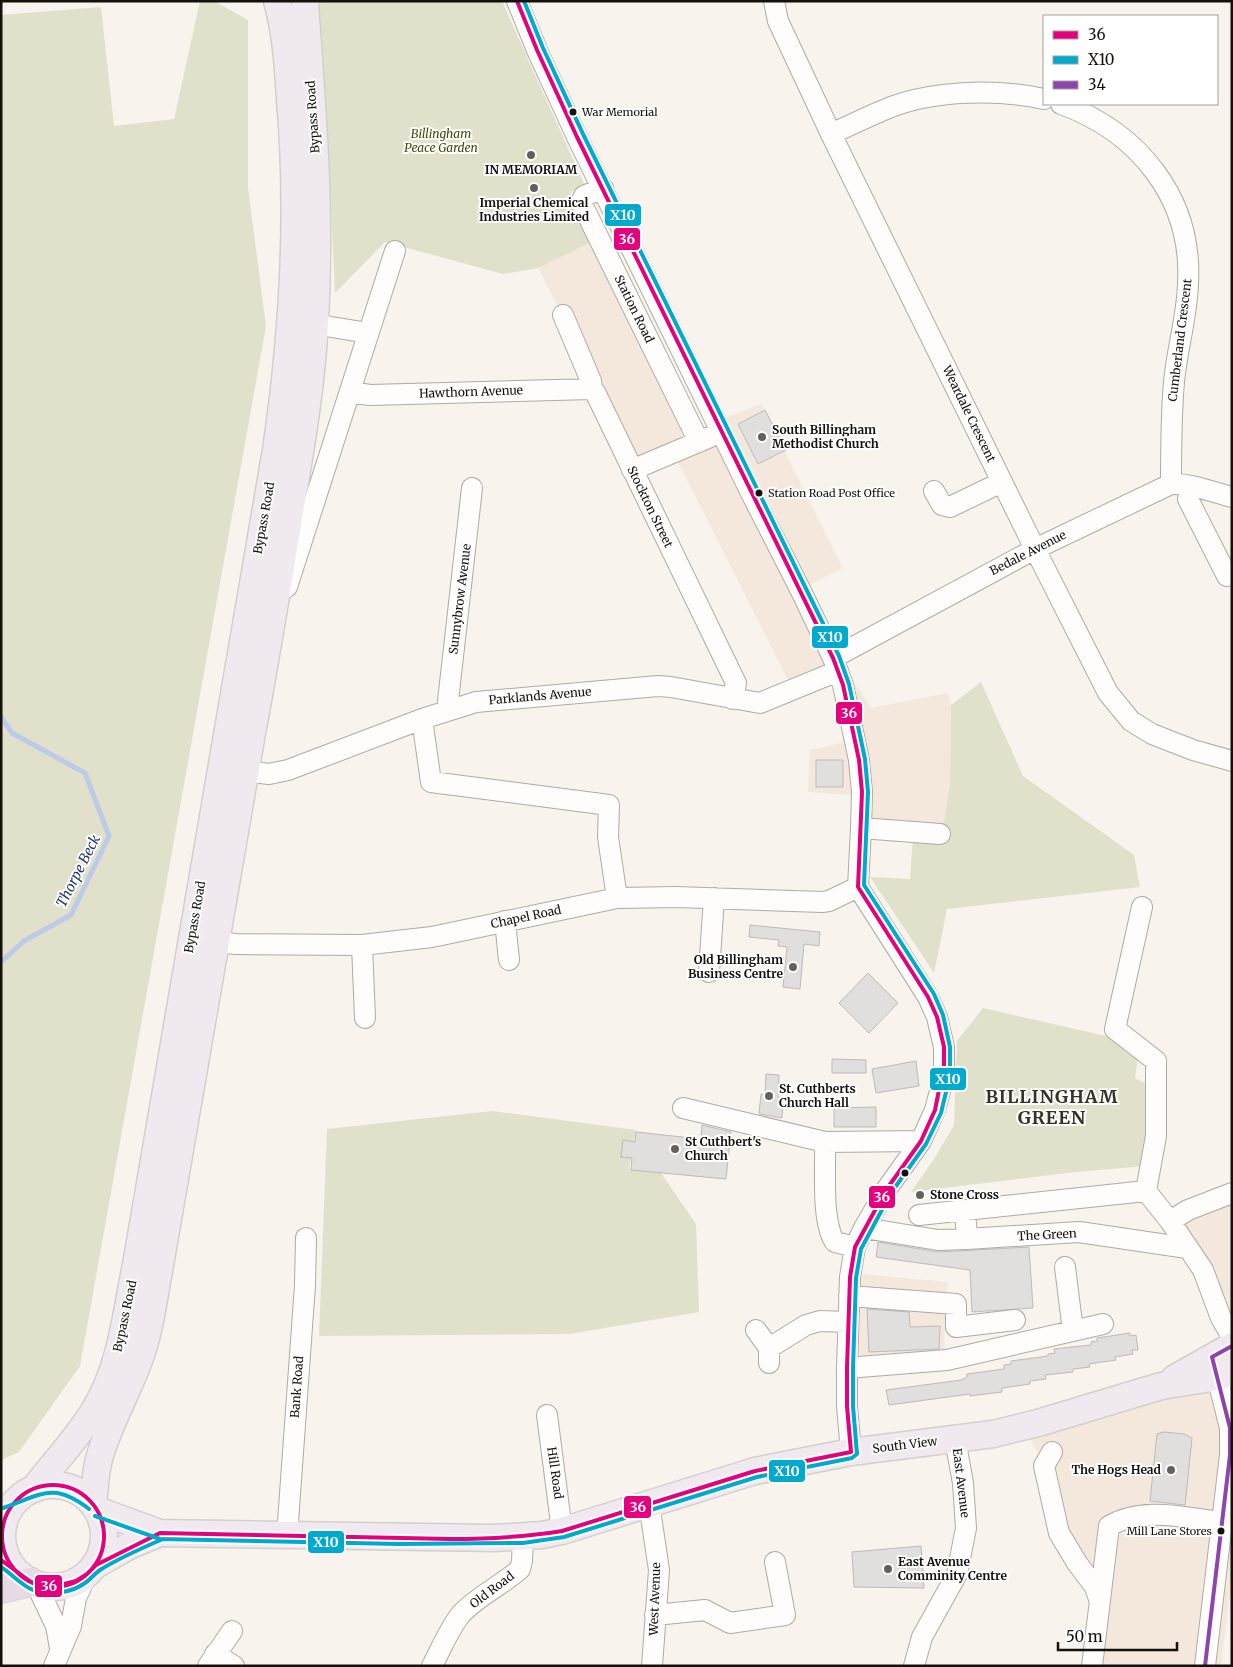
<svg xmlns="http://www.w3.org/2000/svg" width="1233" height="1667" font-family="Merriweather,serif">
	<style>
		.built { fill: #f3e8db }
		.green { fill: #e1e0ca }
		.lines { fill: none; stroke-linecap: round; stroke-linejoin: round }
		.stream { stroke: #bdcae8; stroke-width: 5 }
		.building { fill: #e1dede; stroke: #bebaba }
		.minor-casing { stroke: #aeaaa5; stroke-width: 22 }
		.major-casing { stroke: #d2d0cd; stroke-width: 29 }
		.highway-casing { stroke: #d2d0cd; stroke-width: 30 }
		.minor { stroke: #fefdfc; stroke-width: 20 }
		.major { stroke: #f0e9ef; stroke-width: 26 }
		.highway { stroke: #e7dae4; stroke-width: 28 }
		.bus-1-casing { stroke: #fff; stroke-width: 8 }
		.bus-2-casing { stroke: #fff; stroke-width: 8 }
		.bus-3-casing { stroke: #fff; stroke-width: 8 }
		.bus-1 { stroke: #e5007d; stroke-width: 4 }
		.bus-2 { stroke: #00a9ce; stroke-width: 4 }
		.bus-3 { stroke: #8e44ad; stroke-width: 4 }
		.bus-dot { fill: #14100c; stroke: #fff; stroke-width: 2 }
		.poi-dot { fill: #645f5b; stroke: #fff; stroke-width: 2 }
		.labels { text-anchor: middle; stroke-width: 4; stroke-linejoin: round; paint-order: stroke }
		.bus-label { font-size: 11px; fill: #14100c; stroke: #fff; text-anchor: start }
		.street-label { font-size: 12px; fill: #14100c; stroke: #fff }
		.park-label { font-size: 12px; font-style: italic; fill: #444607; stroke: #fff }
		.poi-label { font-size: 12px; font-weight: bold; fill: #14100c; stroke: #fff; text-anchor: start }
		.water-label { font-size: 14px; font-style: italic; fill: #21396f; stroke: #fff }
		.district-label { font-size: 18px; font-weight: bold; letter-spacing: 1px; fill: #393127; stroke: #fff }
		.line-badge { stroke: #fff; stroke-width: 2 }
		.badge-label { font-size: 14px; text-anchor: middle; font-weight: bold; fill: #fff }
	</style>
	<rect width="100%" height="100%" fill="#f9f3ed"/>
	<path class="built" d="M592 242 692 437 730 416 761 404 843 568 807 586 847 673 872 708 948 693 951 705 950 785 943 829 865 825V796L808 792 810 750 850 741 833 677 794 692 676 458H637L538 268Z
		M1232 1193V1337L1170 1221Z
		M850 1273 948 1282 944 1338 947 1360 847 1368Z
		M1232 1346V1580L1221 1666H1092L1099 1599 1077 1563 1044 1466 1024 1426Z"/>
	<path class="green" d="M200 1H214L248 20V188L266 326 80 1366 19 1452 1 1460V15L101 7 114 126 174 119Z
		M318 1H502L585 186 570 192 592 242 538 268 503 274 385 242 335 293 328 142 316 5Z
		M981 682 1023 776 1134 855 1140 887 947 909 934 973 870 877 910 879 913 837 943 829 950 785 951 705Z
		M983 1008 1106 1036 1125 1042 1138 1057 1135 1078 1152 1087 1146 1166 1075 1172 911 1192 934 1159 954 1125 957 1041Z
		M492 1111 636 1130 629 1169 661 1173 696 1224 699 1312 570 1334 319 1336 327 1129Z"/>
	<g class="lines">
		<path class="stream" d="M1 717 12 733 85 773 109 836 71 915 24 941 1 962"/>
	</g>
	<path class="building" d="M765 410 786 450 758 464 738 424Z
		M816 760H843V787H816Z
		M750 925 820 932 819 946 804 944 800 989 783 987 787 947 778 946 779 940 749 937Z
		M868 973 898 1003 869 1033 839 1003Z
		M832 1059 866 1060V1073H832Z
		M916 1061 919 1086 876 1093 872 1069Z
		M766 1074 779 1075 778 1097 783 1098 782 1118 759 1114 761 1094 765 1095Z
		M876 1107V1127H834V1108Z
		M702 1125 731 1132 726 1179 631 1170 632 1158 621 1157 623 1140 635 1142 636 1132 701 1139Z
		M878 1242 938 1252 1029 1247 1033 1308 972 1312 970 1270 876 1257Z
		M867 1309 909 1312 910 1327 940 1326 939 1349 869 1352Z
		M1130 1333V1336L1136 1335 1138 1350H1132L1133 1354 1115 1357 1116 1360 1089 1364 1090 1367 1073 1369V1372L1045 1375 1046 1379 1030 1381V1384L1002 1388V1392L970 1396V1394L889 1405 886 1390 961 1380 967 1377V1374L1004 1369V1365L1011 1364V1361L1048 1356V1354L1055 1353 1054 1349 1091 1345V1342L1097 1341V1338Z
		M1164 1432 1184 1434 1192 1438 1185 1505 1150 1501 1157 1434Z
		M921 1546 924 1588 854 1587 852 1552Z"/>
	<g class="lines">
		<g class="minor-casing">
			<path id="minor" d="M517 1 537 50 577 137 752 495 803 595 833 658 843 685 859 760 862 792 861 828 858 887 928 997 937 1017 944 1047V1065L940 1091 935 1110 921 1141 886 1190 864 1228 855 1247 850 1277 847 1368V1406L851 1452
				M774 1 778 21 831 134 1035 549 1108 693 1131 721 1152 734 1193 750 1232 761
				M1061 104C1139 132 1193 199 1188 284 1187 317 1177 349 1174 382 1171 416 1171 450 1171 484
				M831 134C851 125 871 115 891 107 936 90 998 89 1044 99
				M603 188 584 196 581 202 699 442
				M563 315 591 381 592 389 595 392 736 683 733 699
				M301 322 368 333
				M350 392 370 395 592 389
				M632 470 710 437
				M1190 486 1188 499 1227 576
				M934 491 942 505 950 507 1002 482
				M287 587 395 251
				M833 658 1035 549 1171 484C1191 483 1212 492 1232 497
				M450 709 448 701 472 488
				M422 719 431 782 609 805 608 837 617 898
				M245 771 269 774 288 770 422 719 476 702 658 686 671 687 760 703 838 671
				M861 828 940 834
				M1142 907 1115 1029 1156 1061V1136L1146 1191 1170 1221 1203 1270 1221 1318 1232 1337
				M505 921 509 960
				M203 941 236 944 362 945 432 937 617 898 676 897 822 902 829 901 858 887
				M362 945 365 1018
				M709 972 714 898
				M683 1108 825 1142 921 1141
				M825 1142C826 1168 821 1222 835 1242L855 1247
				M965 1210 967 1239 1079 1232 1187 1248
				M919 1215 1146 1191
				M1170 1221 1188 1210 1232 1193
				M864 1228 938 1240 967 1239
				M1065 1267 1073 1331
				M849 1296 956 1304V1327L1015 1320
				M756 1330 769 1348V1363
				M769 1348 806 1325 820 1321 848 1322
				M847 1368 947 1360 1103 1324
				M547 1415 562 1531
				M1052 1452 1044 1466 1059 1533 1077 1563 1095 1587 1099 1599
				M649 1503 659 1570 652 1666
				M287 1536 305 1285 306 1238
				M36 1584 56 1626 60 1648
				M655 1615 705 1610 730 1623 785 1615 775 1562
				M215 1654 234 1666
				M54 1666 71 1626 76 1598 87 1574
				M208 1666 232 1631
				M432 1666C441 1649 449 1629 461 1614 478 1596 502 1585 520 1569L522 1561 523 1537
				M914 1666 922 1637 957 1574 966 1528 963 1483 955 1439
				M1092 1666 1109 1526C1143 1506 1185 1518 1222 1522
				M1205 1666 1230 1455V1428L1214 1364"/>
		</g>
		<g class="major-casing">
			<path id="major" d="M1175 1378 1232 1346
				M2 1536a51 51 0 1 1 102 0a51 51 0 1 1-102 0Z
				M34 1489C54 1462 78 1438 95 1409 121 1367 126 1313 136 1265L276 450C293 334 300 216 290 99 288 66 286 33 277 1
				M93 1504C95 1489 95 1474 99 1459 109 1422 131 1387 143 1349 151 1324 154 1297 159 1271 191 1092 220 912 252 733 266 659 278 585 290 511 301 448 312 384 315 320 321 214 313 110 305 5L306 1
				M97 1510 160 1533 495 1538 542 1535 562 1531 755 1471 851 1452 993 1434 1038 1423 1161 1386 1218 1377 1232 1370
				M94 1566 131 1545 160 1533"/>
		</g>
		<g class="highway-casing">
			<path id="highway" d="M1 1589 31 1582"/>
		</g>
		<use href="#minor" class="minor"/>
		<use href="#major" class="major"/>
		<use href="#highway" class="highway"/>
		<g class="bus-1-casing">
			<path id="bus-1" d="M517 1 537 50 577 137 833 658 843 685 859 760 862 792 858 887 928 997 937 1017 944 1047V1065L935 1110 921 1141 886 1190 855 1247 850 1277 847 1368V1406L851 1452
				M2 1536a51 51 0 1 1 102 0a51 51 0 1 1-102 0Z
				M1 1560 31 1582 42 1585 56 1586 76 1581 87 1574 96 1565 160 1533 451 1539C488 1539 525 1537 562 1531L755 1471 851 1452"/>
		</g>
		<g class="bus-2-casing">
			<path id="bus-2" d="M3 1508C41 1495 53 1481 89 1509
				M95 1516 160 1539 399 1544 523 1543 564 1537 757 1477 852 1458 857 1454 853 1406V1368L856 1278 861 1249 891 1193 926 1144 941 1113 946 1092 950 1066V1047L943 1015 934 994 864 885 868 792 865 759 849 684 839 656 583 134 543 48 524 1
				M1 1567C12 1574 21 1585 33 1590 50 1596 71 1593 85 1583 91 1579 94 1574 100 1570 119 1558 142 1548 163 1539"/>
		</g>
		<g class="bus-3-casing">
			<path id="bus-3" d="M1205 1666 1230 1455V1428L1212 1357 1232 1346"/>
		</g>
		<use href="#bus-1" class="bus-1"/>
		<use href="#bus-2" class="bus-2"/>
		<use href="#bus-3" class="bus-3"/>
	</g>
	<g class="bus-dot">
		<circle cx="573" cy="112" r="4.5"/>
		<circle cx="759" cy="493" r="4.5"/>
		<circle cx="905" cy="1173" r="4.5"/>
		<circle cx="1221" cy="1531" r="4.5"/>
	</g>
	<g class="poi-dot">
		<circle cx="531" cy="155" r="5"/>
		<circle cx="534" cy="188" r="5"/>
		<circle cx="762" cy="437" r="5"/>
		<circle cx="793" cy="967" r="5"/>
		<circle cx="769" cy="1096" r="5"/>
		<circle cx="675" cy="1149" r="5"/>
		<circle cx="920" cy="1195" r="5"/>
		<circle cx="1171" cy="1470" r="5"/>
		<circle cx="888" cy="1569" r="5"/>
	</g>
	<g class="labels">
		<g class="bus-label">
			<text x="582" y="116">War Memorial</text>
			<text x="768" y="497">Station Road Post Office</text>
			<text x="1212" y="1535" text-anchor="end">Mill Lane Stores</text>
		</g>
		<g class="street-label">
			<text transform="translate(313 117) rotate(-94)" y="4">Bypass Road</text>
			<text transform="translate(634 309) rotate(64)" y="4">Station Road</text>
			<text transform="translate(1180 340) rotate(-83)" y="4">Cumberland Crescent</text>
			<text transform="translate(471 392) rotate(-2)" y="4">Hawthorn Avenue</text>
			<text transform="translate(969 414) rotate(64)" y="4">Weardale Crescent</text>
			<text transform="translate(650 507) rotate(64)" y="4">Stockton Street</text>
			<text transform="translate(264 518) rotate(-80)" y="4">Bypass Road</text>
			<text transform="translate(1028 553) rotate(-27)" y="4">Bedale Avenue</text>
			<text transform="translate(460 599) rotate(-83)" y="4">Sunnybrow Avenue</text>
			<text transform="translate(540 696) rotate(-5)" y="4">Parklands Avenue</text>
			<text transform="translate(195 917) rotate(-80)" y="4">Bypass Road</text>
			<text transform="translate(526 917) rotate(-12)" y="4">Chapel Road</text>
			<text transform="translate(1047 1235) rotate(-3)" y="4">The Green</text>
			<text transform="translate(125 1316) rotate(-78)" y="4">Bypass Road</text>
			<text transform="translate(297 1387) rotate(-86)" y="4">Bank Road</text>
			<text transform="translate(905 1445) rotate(-7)" y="4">South View</text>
			<text transform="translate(555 1473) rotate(82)" y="4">Hill Road</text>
			<text transform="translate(961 1483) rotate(83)" y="4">East Avenue</text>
			<text transform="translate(492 1590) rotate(-37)" y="4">Old Road</text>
			<text transform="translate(655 1599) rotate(-88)" y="4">West Avenue</text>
		</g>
		<g class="park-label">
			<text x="441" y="138">Billingham<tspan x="441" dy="14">Peace Garden</tspan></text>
		</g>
		<g class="poi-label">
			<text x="531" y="174" text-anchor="middle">IN MEMORIAM</text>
			<text x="534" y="207" text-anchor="middle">Imperial Chemical<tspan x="534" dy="14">Industries Limited</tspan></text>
			<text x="772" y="434">South Billingham<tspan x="772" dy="14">Methodist Church</tspan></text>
			<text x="783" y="964" text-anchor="end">Old Billingham<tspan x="783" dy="14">Business Centre</tspan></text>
			<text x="779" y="1093">St. Cuthberts<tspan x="779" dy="14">Church Hall</tspan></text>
			<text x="685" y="1146">St Cuthbert's<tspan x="685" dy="14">Church</tspan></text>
			<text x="930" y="1199">Stone Cross</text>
			<text x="1161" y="1474" text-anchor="end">The Hogs Head</text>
			<text x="898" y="1566">East Avenue<tspan x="898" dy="14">Comminity Centre</tspan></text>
		</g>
		<g class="water-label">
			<text transform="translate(78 871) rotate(-63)" y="5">Thorpe Beck</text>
		</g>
		<g class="district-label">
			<text x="1052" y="1103">BILLINGHAM<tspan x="1052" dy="21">GREEN</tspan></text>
		</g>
	</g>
	<g class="line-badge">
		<rect x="604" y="203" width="38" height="24" rx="5" fill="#00a9ce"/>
		<rect x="613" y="227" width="28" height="24" rx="5" fill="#e5007d"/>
		<rect x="811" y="625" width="38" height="24" rx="5" fill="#00a9ce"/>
		<rect x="835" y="701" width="28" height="24" rx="5" fill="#e5007d"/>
		<rect x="929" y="1067" width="38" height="24" rx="5" fill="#00a9ce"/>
		<rect x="868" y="1185" width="28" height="24" rx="5" fill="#e5007d"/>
		<rect x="768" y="1459" width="38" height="24" rx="5" fill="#00a9ce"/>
		<rect x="623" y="1495" width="29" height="24" rx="5" fill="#e5007d"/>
		<rect x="307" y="1530" width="38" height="24" rx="5" fill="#00a9ce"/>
		<rect x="34" y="1574" width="29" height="24" rx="5" fill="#e5007d"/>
	</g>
	<g class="badge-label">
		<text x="623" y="220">X10</text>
		<text x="627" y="244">36</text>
		<text x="830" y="642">X10</text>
		<text x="849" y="718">36</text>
		<text x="948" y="1084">X10</text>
		<text x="882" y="1202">36</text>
		<text x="787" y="1476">X10</text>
		<text x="638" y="1512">36</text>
		<text x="326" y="1547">X10</text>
		<text x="49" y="1591">36</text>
	</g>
	<rect width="1233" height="1667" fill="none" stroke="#14100c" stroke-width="5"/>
	<rect x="1043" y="15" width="175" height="90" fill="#ffffff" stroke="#a19f9e"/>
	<rect x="1053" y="31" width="25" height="8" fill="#e5007d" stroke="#a19f9e"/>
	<text x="1088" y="40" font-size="15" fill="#14100c">36</text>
	<rect x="1053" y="56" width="25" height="8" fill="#00a9ce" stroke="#a19f9e"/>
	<text x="1088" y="65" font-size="15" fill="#14100c">X10</text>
	<rect x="1053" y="81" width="25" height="8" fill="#8e44ad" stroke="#a19f9e"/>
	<text x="1088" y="90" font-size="15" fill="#14100c">34</text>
	<path d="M1058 1642v8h119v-8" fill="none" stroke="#14100c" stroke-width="2.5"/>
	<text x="1066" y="1642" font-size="15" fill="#14100c" stroke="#ffffff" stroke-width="4" paint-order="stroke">50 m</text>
</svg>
